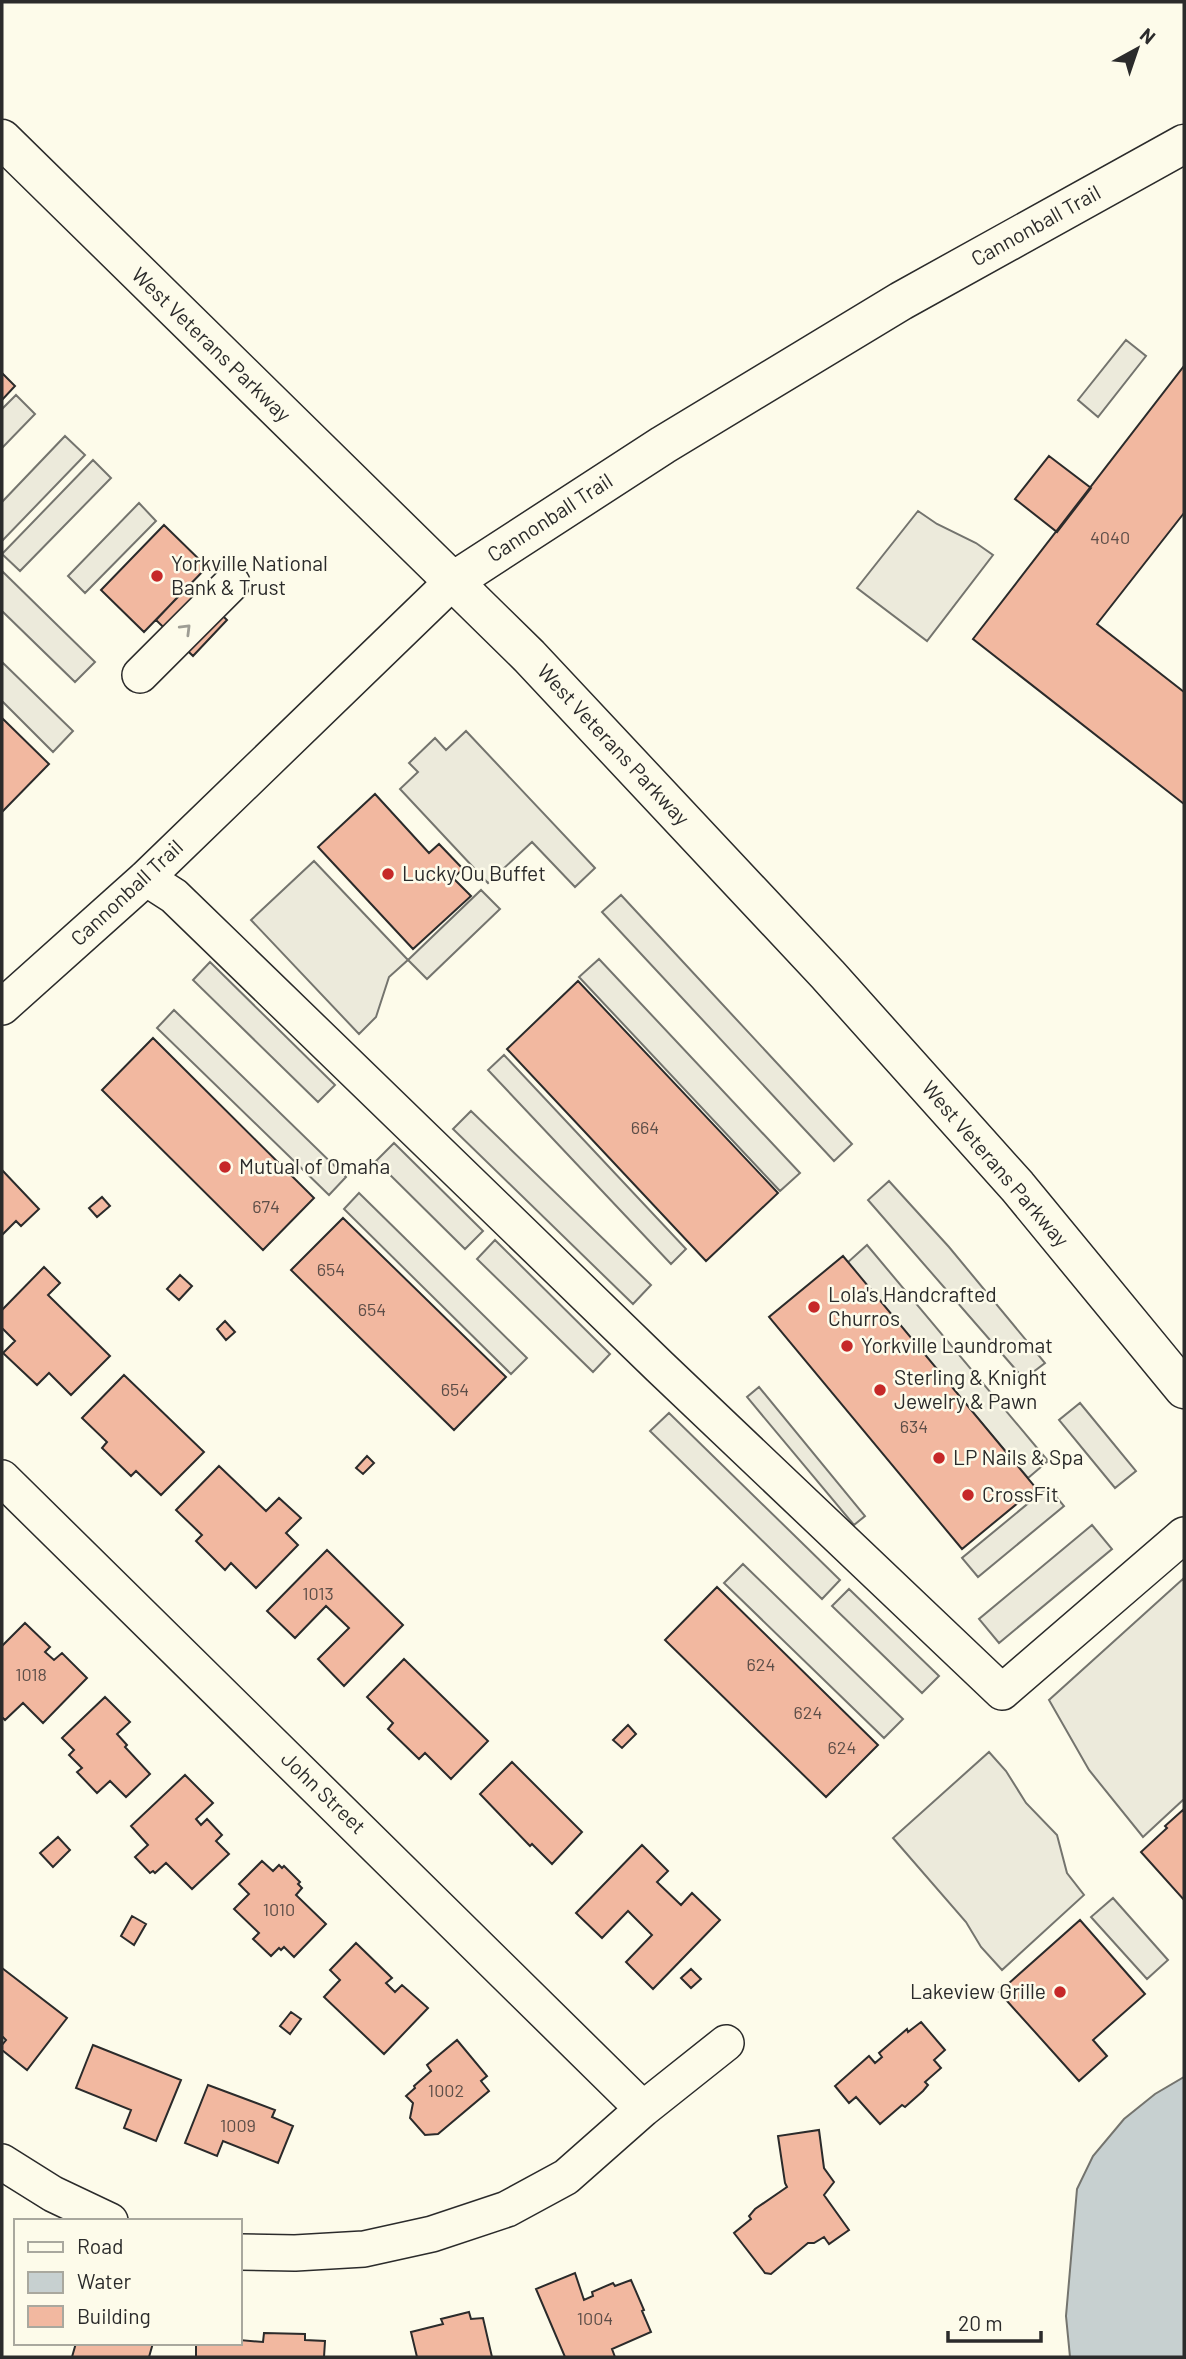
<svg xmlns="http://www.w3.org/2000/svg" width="1186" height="2359" font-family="Barlow,sans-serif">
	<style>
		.parking { fill: #eceadb; stroke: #74746e; stroke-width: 2 }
		.water { fill: #c7d0d0; stroke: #74746e; stroke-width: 2 }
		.building { fill: #f2b8a0; stroke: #2b2b2b; stroke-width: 2 }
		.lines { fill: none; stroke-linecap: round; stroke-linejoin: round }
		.minor-casing { stroke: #2b2b2b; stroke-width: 38 }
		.major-casing { stroke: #2b2b2b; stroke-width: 41 }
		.minor { stroke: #fdfbea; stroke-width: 35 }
		.major { stroke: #fdfbea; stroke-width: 38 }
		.oneway { stroke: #9e9d94 }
		.poi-dot { fill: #c62828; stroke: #fdfbea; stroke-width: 2.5 }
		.labels { text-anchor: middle; stroke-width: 5; stroke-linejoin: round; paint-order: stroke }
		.number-label { font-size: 18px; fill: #5d4e48 }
		.street-label { font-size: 21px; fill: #2b2b2b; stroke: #fdfbea }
		.poi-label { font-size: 21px; fill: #2b2b2b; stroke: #fdfbea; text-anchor: start }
	</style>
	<rect width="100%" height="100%" fill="#fdfbea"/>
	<path class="parking" d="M1126 340 1146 356 1098 417 1078 400Z
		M16 395 35 414 2 448V409Z
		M65 436 85 455 2 541V502Z
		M93 460 111 478 20 571 2 554Z
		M139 503 156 521 85 593 68 576Z
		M918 511 937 524 976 543 993 555 927 641 857 588Z
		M2 571 95 662 75 682 2 611Z
		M2 662 73 731 53 752 2 701Z
		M466 731 595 868 575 887 532 842 488 883 400 789 418 772 409 763 435 738 446 750Z
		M314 861 408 960 481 890 500 909 427 979 408 960 389 977 376 1017 359 1034 251 920Z
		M621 895 852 1144 834 1161 602 912Z
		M599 959 800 1173 780 1191 579 977Z
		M210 962 335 1085 318 1102 193 980Z
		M174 1010 346 1177 329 1195 157 1028Z
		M504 1055 686 1249 671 1264 488 1070Z
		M471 1111 651 1285 633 1304 453 1129Z
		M394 1143 483 1231 465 1249 376 1161Z
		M889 1181 949 1247 1045 1363 1024 1379 868 1200Z
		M359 1193 527 1358 511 1374 344 1209Z
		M495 1240 610 1354 593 1372 477 1259Z
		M867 1245 1048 1461 1028 1478 847 1263Z
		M759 1387 865 1516 854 1525 747 1397Z
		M1080 1403 1136 1471 1115 1488 1059 1420Z
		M669 1413 840 1580 822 1599 650 1431Z
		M1048 1487 1064 1506 978 1577 962 1558Z
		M1092 1525 1112 1549 999 1643 979 1619Z
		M743 1564 903 1719 884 1738 724 1583Z
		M1184 1578V1799L1143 1837 1089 1770 1049 1700Z
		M849 1589 939 1676 922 1693 832 1606Z
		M989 1752 1006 1771 1026 1803 1057 1835 1067 1873 1084 1895 1002 1970 981 1947 966 1922 893 1838Z
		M1113 1898 1168 1960 1147 1979 1091 1917Z"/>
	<path class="water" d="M1184 2077V2357H1070L1066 2316 1077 2189 1093 2156 1124 2119 1155 2094Z"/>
	<path class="building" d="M1184 366V513L1097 624 1184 692V804L973 639Z
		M2 373 15 386 2 400Z
		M1049 456 1091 488 1057 532 1015 499Z
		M164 525 207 567 144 632 101 590Z
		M190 584 227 620 193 656 156 620Z
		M2 718 49 764 2 812Z
		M375 794 429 853 439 844 463 869 453 878 471 896 413 949 318 847Z
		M578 981 778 1193 706 1261 507 1049Z
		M153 1038 314 1198 263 1250 102 1090Z
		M2 1170 39 1209 21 1226 16 1221 2 1235Z
		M102 1197 110 1206 97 1217 89 1208Z
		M343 1218 506 1377 454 1430 291 1270Z
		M843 1256 1036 1488 962 1549 769 1317Z
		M44 1267 60 1283 48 1295 110 1356 71 1395 49 1373 37 1385 3 1353 15 1341 2 1328V1310Z
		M180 1275 192 1286 179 1300 167 1289Z
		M225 1321 235 1332 226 1340 217 1329Z
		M124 1375 204 1452 161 1495 136 1471 131 1476 102 1448 107 1442 82 1418Z
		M367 1456 374 1463 363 1474 356 1468Z
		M219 1466 266 1511 279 1498 301 1518 286 1533 298 1545 256 1588 231 1563 225 1570 196 1541 202 1535 176 1510Z
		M327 1550 403 1625 344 1686 318 1659 349 1628 326 1606 295 1638 267 1611Z
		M717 1587 878 1745 826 1797 665 1640Z
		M25 1623 50 1647 45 1652 54 1660 62 1653 87 1678 43 1723 23 1703 5 1720 2 1717V1646Z
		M404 1659 488 1741 451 1779 425 1753 419 1759 388 1729 393 1723 367 1697Z
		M105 1697 130 1722 117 1734 127 1745 125 1747 150 1774 126 1797 110 1781 97 1793 77 1772 82 1768 69 1755 74 1750 62 1738Z
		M628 1725 636 1734 622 1748 613 1740Z
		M512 1762 582 1832 552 1864 532 1844 530 1846 480 1794Z
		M185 1775 213 1803 196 1819 201 1825 207 1819 222 1835 216 1841 229 1854 192 1889 166 1863 155 1873 153 1871 150 1873 135 1857 148 1845 131 1826Z
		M1184 1809V1900L1141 1852 1167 1828 1165 1826Z
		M58 1837 70 1850 53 1867 40 1853Z
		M642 1845 668 1871 657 1882 681 1905 692 1893 720 1920 653 1989 626 1962 652 1935 628 1911 602 1938 576 1913Z
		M262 1861 273 1871 279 1865 282 1868 284 1866 300 1882 298 1884 302 1888 296 1895 326 1924 294 1957 284 1947 281 1950 279 1948 271 1956 253 1939 259 1933 234 1909 249 1894 239 1884Z
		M132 1916 146 1924 134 1945 121 1936Z
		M1080 1920 1145 1994 1093 2040 1107 2056 1079 2081 999 1992Z
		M356 1943 392 1978 386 1983 395 1992 402 1985 428 2008 384 2054 324 1997 340 1980 330 1970Z
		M2 1968 67 2018 27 2070 2 2050V2045L6 2040 2 2036Z
		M691 1969 701 1979 691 1988 681 1978Z
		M291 2012 301 2019 290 2034 280 2026Z
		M921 2022 945 2050 934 2060 941 2068 925 2082 928 2085 923 2091 905 2107 902 2105 880 2124 856 2097 849 2103 835 2086 869 2056 875 2063 882 2057 879 2053 907 2029 908 2032Z
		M457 2040 487 2076 481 2081 489 2091 438 2134 425 2135 410 2118 413 2103 406 2096 415 2088 414 2086 431 2071 427 2065Z
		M93 2045 181 2080 156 2141 124 2128 131 2110 76 2088Z
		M208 2085 275 2110 272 2117 293 2126 278 2163 223 2141 217 2156 185 2143Z
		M819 2130 824 2168 834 2182 824 2195 849 2230 829 2244 824 2237 814 2243H808L771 2274 765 2273 734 2233 751 2219 749 2216 755 2209 787 2187 785 2183 778 2136Z
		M575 2273 584 2300 593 2296 592 2292 613 2283 615 2286 631 2280 644 2310 642 2311 651 2332 612 2349 615 2357H565L536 2289Z
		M469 2312 471 2319 483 2318 492 2357H417L411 2332 443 2324 441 2319Z
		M264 2333 305 2334V2340L325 2341 324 2357H196V2343H240V2340L263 2342Z
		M76 2343H153L149 2357H72Z"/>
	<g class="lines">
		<g class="minor-casing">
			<path id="minor" d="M140 675 232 583
				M146 878 174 896 660 1367 1002 1692 1184 1535
				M2 1007 146 878 452 582
				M2 1478 643 2109
				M2 2162 53 2194 110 2221
				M240 2252 295 2253 364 2249 432 2234 507 2209 566 2177 643 2109 726 2043"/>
		</g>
		<g class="major-casing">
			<path id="major" d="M2 139 529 656 828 975 1017 1186 1184 1389
				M452 582 663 445 901 301 1184 144"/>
		</g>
		<use href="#minor" class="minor"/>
		<use href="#major" class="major"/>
	</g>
	<defs><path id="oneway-chevron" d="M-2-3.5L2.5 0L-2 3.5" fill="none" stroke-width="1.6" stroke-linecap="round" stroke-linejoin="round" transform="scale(1.75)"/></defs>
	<use class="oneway" href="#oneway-chevron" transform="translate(186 629) rotate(-45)"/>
	<g class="poi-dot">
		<circle cx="157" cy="576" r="7"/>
		<circle cx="388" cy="874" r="7"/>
		<circle cx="225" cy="1167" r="7"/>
		<circle cx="814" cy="1307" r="7"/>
		<circle cx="847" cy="1346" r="7"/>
		<circle cx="880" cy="1390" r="7"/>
		<circle cx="939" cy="1458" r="7"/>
		<circle cx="968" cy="1495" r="7"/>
		<circle cx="1060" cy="1992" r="7"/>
	</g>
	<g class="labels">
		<g class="number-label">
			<text x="1110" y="544">4040</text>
			<text x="645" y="1134">664</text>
			<text x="266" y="1213">674</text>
			<text x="331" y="1276">654</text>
			<text x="372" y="1316">654</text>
			<text x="455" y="1396">654</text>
			<text x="914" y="1433">634</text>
			<text x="318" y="1600">1013</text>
			<text x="761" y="1671">624</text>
			<text x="31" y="1681">1018</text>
			<text x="808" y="1719">624</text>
			<text x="842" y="1754">624</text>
			<text x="279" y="1916">1010</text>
			<text x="446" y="2097">1002</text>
			<text x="238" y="2132">1009</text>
			<text x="595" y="2325">1004</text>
		</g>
		<g class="street-label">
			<text transform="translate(1036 226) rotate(-29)" y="7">Cannonball Trail</text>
			<text transform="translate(211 345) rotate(44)" y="7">West Veterans Parkway</text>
			<text transform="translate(550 518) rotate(-33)" y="7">Cannonball Trail</text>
			<text transform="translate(613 745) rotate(47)" y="7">West Veterans Parkway</text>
			<text transform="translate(127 893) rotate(-43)" y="7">Cannonball Trail</text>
			<text transform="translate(995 1164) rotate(49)" y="7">West Veterans Parkway</text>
			<text transform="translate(323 1793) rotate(44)" y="7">John Street</text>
		</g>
		<g class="poi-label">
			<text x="171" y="571">Yorkville National<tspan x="171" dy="24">Bank &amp; Trust</tspan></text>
			<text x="402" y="881">Lucky Ou Buffet</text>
			<text x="239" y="1174">Mutual of Omaha</text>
			<text x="828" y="1302">Lola's Handcrafted<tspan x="828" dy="24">Churros</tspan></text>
			<text x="861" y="1353">Yorkville Laundromat</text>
			<text x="894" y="1385">Sterling &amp; Knight<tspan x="894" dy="24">Jewelry &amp; Pawn</tspan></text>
			<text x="953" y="1465">LP Nails &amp; Spa</text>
			<text x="982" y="1502">CrossFit</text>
			<text x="1046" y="1999" text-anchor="end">Lakeview Grille</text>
		</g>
	</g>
	<rect width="1186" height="2359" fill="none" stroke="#2b2b2b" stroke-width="7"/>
	<rect x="14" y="2219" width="228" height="126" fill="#fdfbea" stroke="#a9a89e" stroke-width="2"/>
	<rect x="28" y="2242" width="35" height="10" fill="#fdfbea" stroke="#a9a89e" stroke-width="2"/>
	<text x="77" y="2254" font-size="21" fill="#2b2b2b">Road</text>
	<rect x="28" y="2272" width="35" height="21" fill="#c7d0d0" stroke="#a9a89e" stroke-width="2"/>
	<text x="77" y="2289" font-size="21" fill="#2b2b2b">Water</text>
	<rect x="28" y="2306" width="35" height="21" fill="#f2b8a0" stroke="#a9a89e" stroke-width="2"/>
	<text x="77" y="2324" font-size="21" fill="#2b2b2b">Building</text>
	<g transform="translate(1137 49) rotate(40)" stroke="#fdfbea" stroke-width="5" paint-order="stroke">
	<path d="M0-5L12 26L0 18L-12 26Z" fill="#2b2b2b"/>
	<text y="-10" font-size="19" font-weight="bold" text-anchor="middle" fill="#2b2b2b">N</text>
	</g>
	<path d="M948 2331v10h93v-10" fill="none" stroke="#2b2b2b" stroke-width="3.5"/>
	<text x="958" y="2331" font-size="21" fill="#2b2b2b" stroke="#fdfbea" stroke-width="5" paint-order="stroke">20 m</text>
</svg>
